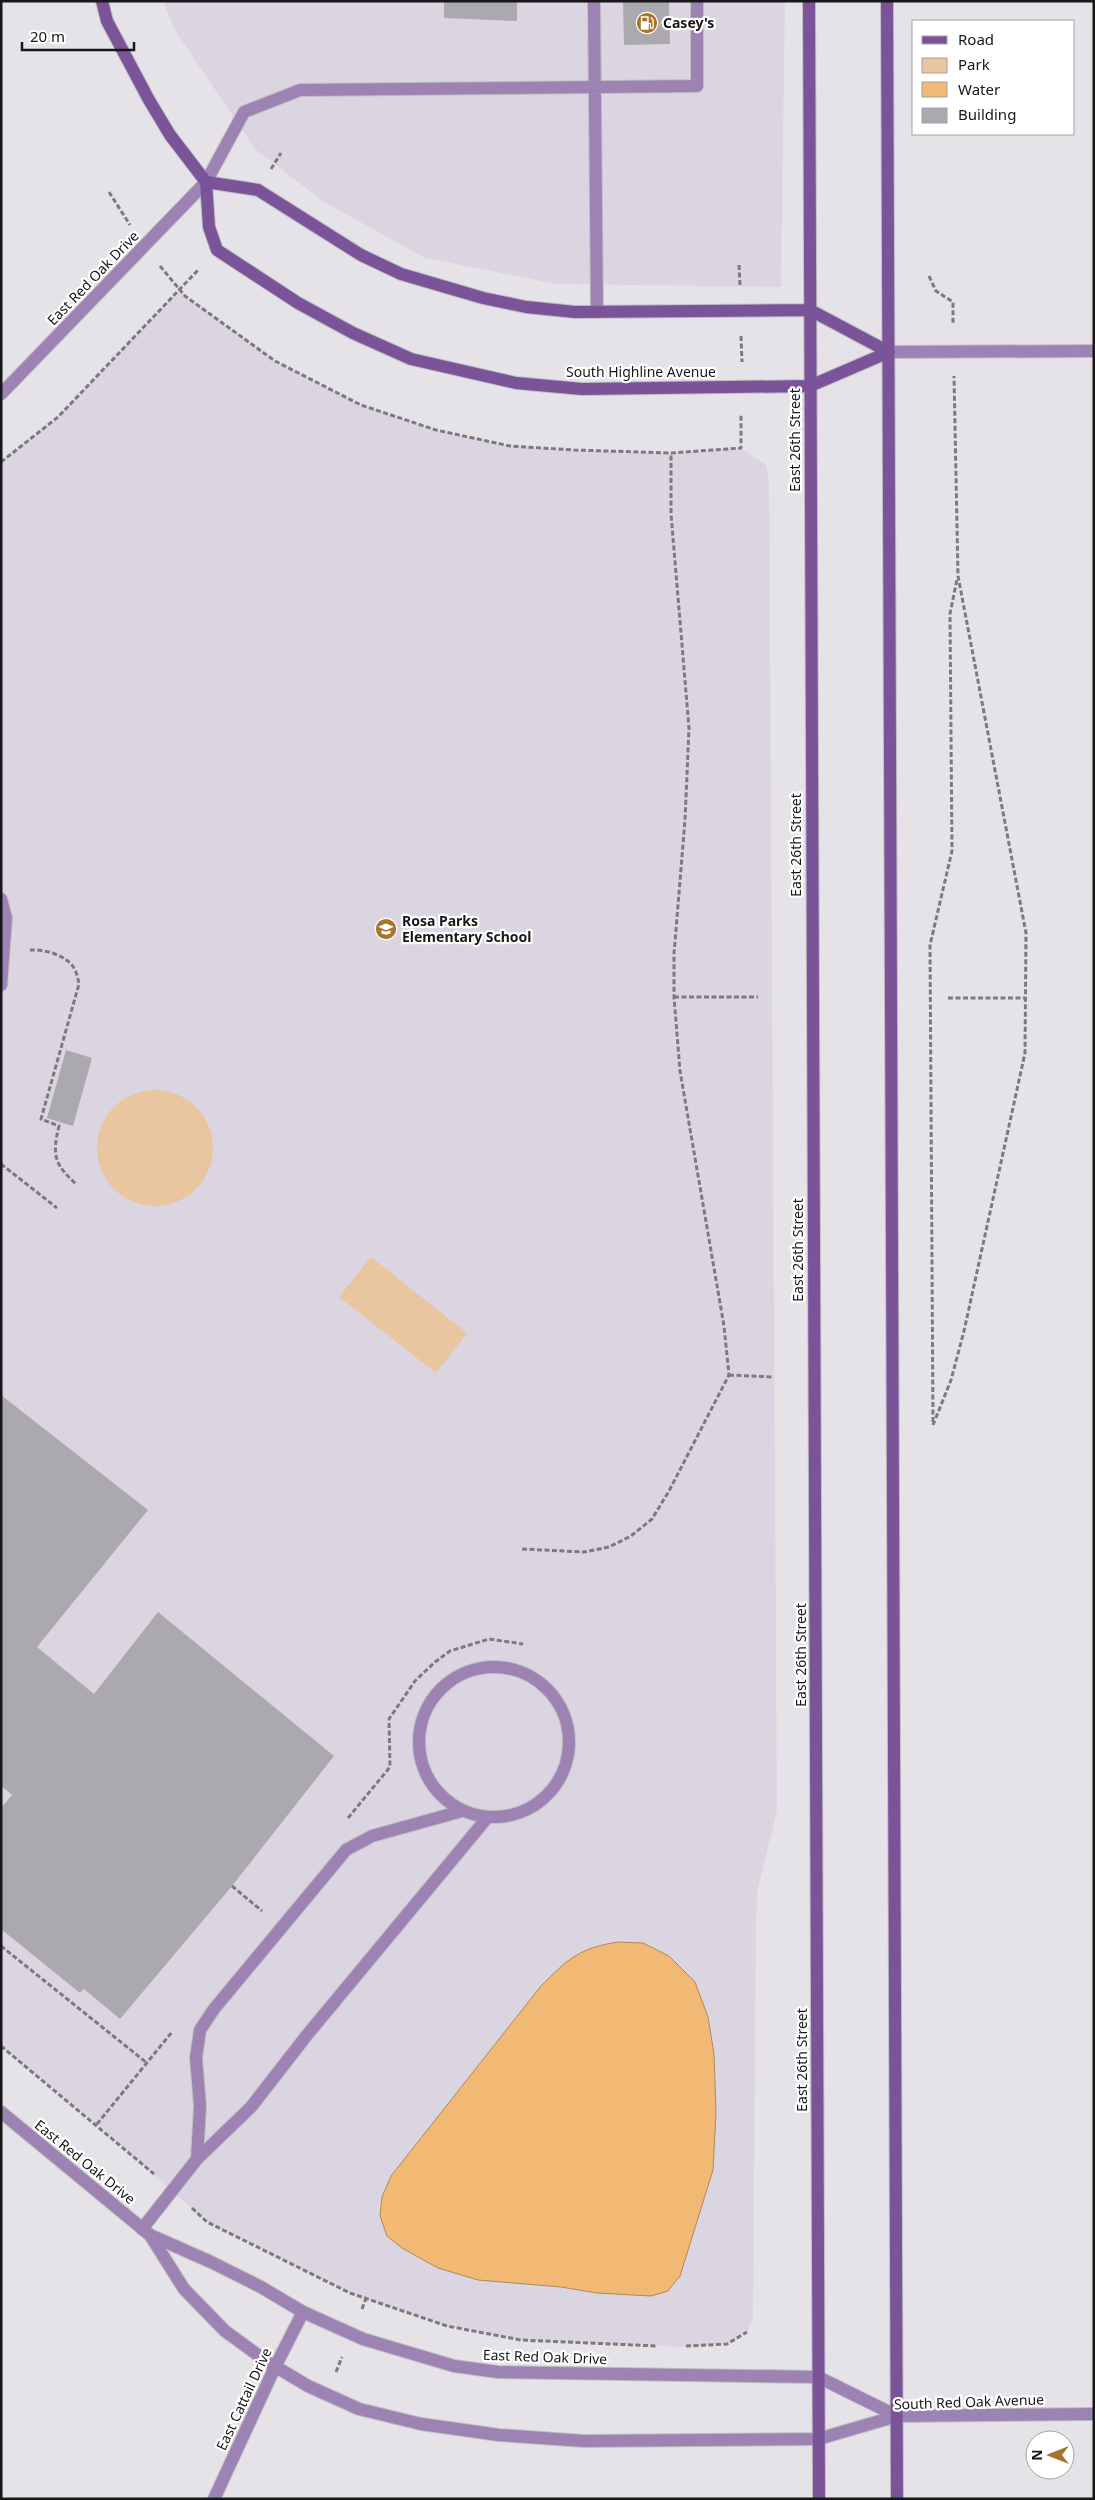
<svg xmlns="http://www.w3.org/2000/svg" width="1095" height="2500" font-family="'Noto Sans',sans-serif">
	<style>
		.built { fill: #dbd5e1 }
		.green { fill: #e9c69f }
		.water { fill: #f1b974; stroke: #b08858 }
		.building { fill: #aba9ae }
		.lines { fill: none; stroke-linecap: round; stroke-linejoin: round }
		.lane-casing { stroke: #c0bec3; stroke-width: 14 }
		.street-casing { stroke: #c0bec3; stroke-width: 14 }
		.secondary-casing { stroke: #c0bec3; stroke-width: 14 }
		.path { stroke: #7b7a7d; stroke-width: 3; stroke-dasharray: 5 2.5; stroke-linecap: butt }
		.lane { stroke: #9c83b3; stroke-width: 12 }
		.street { stroke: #9c83b3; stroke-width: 12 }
		.secondary { stroke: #7a5398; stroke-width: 12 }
		.labels { text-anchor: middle; stroke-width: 4.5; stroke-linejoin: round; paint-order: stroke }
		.poi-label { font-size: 14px; font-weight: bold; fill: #181718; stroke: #fff; text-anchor: start }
		.street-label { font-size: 14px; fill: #181718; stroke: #fff }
	</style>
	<rect width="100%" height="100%" fill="#e5e3e8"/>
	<path class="built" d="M163 1H785L781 287 556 284 425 258 324 202 255 149 174 29Z
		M180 289 185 296 275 361 361 405 436 430 510 446 574 450 671 453 741 448 766 465 769 480 777 1811 758 1888 756 1920 753 2318 747 2332 727 2344 682 2347 521 2340 447 2326 350 2293 207 2222 97 2124 1 2046V462L58 417Z"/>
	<path class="green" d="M97 1148a58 58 0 1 1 116 0a58 58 0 1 1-116 0Z
		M371 1257 467 1333 436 1373 339 1297Z"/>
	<path class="water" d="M618 1942 643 1943 669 1956 695 1982 708 2017 714 2054 716 2113 713 2170 680 2276 668 2291 651 2296 597 2293 561 2287 478 2280 438 2268 402 2248 387 2236 380 2216 382 2197 391 2176 541 1986C568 1959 579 1948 618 1942Z"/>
	<path class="building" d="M444 1H517V21L444 18Z
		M623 1H669L670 44 624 45Z
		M66 1050 92 1058 73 1126 47 1118Z
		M1 1395 148 1510 37 1647 94 1694 158 1612 334 1756 232 1886 120 2019 84 1989 80 1993 1 1929V1808L12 1795 1 1786Z"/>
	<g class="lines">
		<g class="lane-casing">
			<path id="lane" d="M594 1 597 312
				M206 182 244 112 300 90 697 86V1
				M1 899 6 918 1 985
				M419 1742a75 75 0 1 1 150 0a75 75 0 1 1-150 0Z
				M197 2159 251 2107 307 2035 487 1818
				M142 2229 197 2159 200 2106 196 2058 200 2030 214 2009 346 1850 372 1836 462 1811"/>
		</g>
		<g class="street-casing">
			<path id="street" d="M889 352 1094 351
				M1 394 206 182
				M1 2112 150 2235 211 2262 261 2287 303 2312 363 2339 454 2366 498 2372 818 2377 897 2416
				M150 2235 184 2289 225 2331 266 2361 308 2386 359 2409 421 2424 499 2435 584 2441 818 2439 897 2416 1094 2414
				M214 2499 275 2367 303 2312"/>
		</g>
		<g class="secondary-casing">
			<path id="secondary" d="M102 1 107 21 149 100 170 135 206 182 209 227 217 250 298 303 353 333 411 359 516 383 582 389 810 386 889 352
				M809 1 819 2499
				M887 1 897 2499
				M206 182 258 190 361 255 401 274 483 298 526 307 575 312 810 310 889 352"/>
		</g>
		<path class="path" d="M271 169 281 153
			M109 192 130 225
			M739 265 740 285
			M160 266 185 296 275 361 361 405 436 430 510 446 574 450 671 453 741 448V414
			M929 276 936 291 953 302V325
			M741 336 742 362
			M1 462 58 417 199 269
			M30 950C44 949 66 955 74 968 77 973 78 979 79 984L41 1119 59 1126C52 1155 54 1164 76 1184
			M674 997H758
			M948 998H1026
			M1 1164 57 1208
			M729 1375 774 1377
			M933 1422 930 945 952 851 950 614 957 579
			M933 1425 951 1380 964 1331 1025 1053 1026 933 958 576 954 376
			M522 1549 584 1552 609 1547 631 1536 652 1519 669 1491 729 1375 724 1326 680 1071 674 997V954L685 820 689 728 671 514V453
			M348 1818 390 1767 389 1719 415 1681 435 1662 450 1651 489 1639 523 1644
			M232 1886 262 1911
			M1 1946 147 2063
			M1 2046 154 2174
			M97 2124 172 2032
			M192 2208 207 2222 350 2293 447 2326 521 2340 657 2346
			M362 2309 366 2298
			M686 2346 727 2344 747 2332
			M336 2372 342 2357"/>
		<use href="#lane" class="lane"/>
		<use href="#street" class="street"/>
		<use href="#secondary" class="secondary"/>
	</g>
	<defs>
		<g id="fuel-disc" transform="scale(1.125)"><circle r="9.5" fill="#a8732d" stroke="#fff"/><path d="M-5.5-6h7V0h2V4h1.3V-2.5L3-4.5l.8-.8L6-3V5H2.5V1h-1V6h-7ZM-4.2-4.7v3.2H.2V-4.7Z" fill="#fff"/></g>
		<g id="school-disc" transform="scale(1.125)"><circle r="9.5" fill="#a8732d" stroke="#fff"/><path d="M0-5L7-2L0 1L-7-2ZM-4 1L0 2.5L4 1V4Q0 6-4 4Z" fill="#fff"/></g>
	</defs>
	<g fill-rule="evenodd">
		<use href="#fuel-disc" x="647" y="23"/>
		<use href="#school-disc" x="386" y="929"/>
	</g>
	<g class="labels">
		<g class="poi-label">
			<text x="663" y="28">Casey's</text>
			<text x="402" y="926">Rosa Parks<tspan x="402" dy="16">Elementary School</tspan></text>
		</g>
		<g class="street-label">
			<text transform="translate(93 278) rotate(-46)" y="5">East Red Oak Drive</text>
			<text x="641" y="377">South Highline Avenue</text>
			<text transform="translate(795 440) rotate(-90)" y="5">East 26th Street</text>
			<text transform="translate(796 845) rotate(-90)" y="5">East 26th Street</text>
			<text transform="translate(798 1250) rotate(-90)" y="5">East 26th Street</text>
			<text transform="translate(801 1655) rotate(-90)" y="5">East 26th Street</text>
			<text transform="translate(802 2060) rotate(-90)" y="5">East 26th Street</text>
			<text transform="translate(85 2162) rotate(39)" y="5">East Red Oak Drive</text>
			<text transform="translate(545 2357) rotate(2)" y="5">East Red Oak Drive</text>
			<text transform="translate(244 2399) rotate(-65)" y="5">East Cattail Drive</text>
			<text transform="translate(969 2402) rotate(-2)" y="5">South Red Oak Avenue</text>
		</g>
	</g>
	<rect width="1095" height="2500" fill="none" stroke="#181718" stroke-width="5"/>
	<rect x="912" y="20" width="162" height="115" fill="#ffffff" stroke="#a3a2a3"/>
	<rect x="922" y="36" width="25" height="8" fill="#7a5398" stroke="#a3a2a3"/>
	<text x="958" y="45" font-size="15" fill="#181718">Road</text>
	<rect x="922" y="58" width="25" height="15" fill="#e9c69f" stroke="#a3a2a3"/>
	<text x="958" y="70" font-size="15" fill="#181718">Park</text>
	<rect x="922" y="82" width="25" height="15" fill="#f1b974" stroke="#a3a2a3"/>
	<text x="958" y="95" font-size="15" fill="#181718">Water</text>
	<rect x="922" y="108" width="25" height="15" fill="#aba9ae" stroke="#a3a2a3"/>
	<text x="958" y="120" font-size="15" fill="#181718">Building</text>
	<g transform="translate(1050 2455) rotate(270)"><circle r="24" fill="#ffffff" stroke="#a3a2a3"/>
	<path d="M0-4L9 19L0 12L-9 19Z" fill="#a8732d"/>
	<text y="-8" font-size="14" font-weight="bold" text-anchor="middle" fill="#181718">N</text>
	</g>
	<path d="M22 42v8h112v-8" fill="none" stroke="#181718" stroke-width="2.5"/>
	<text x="30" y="42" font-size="15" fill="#181718" stroke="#ffffff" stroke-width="4" paint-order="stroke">20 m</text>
</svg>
